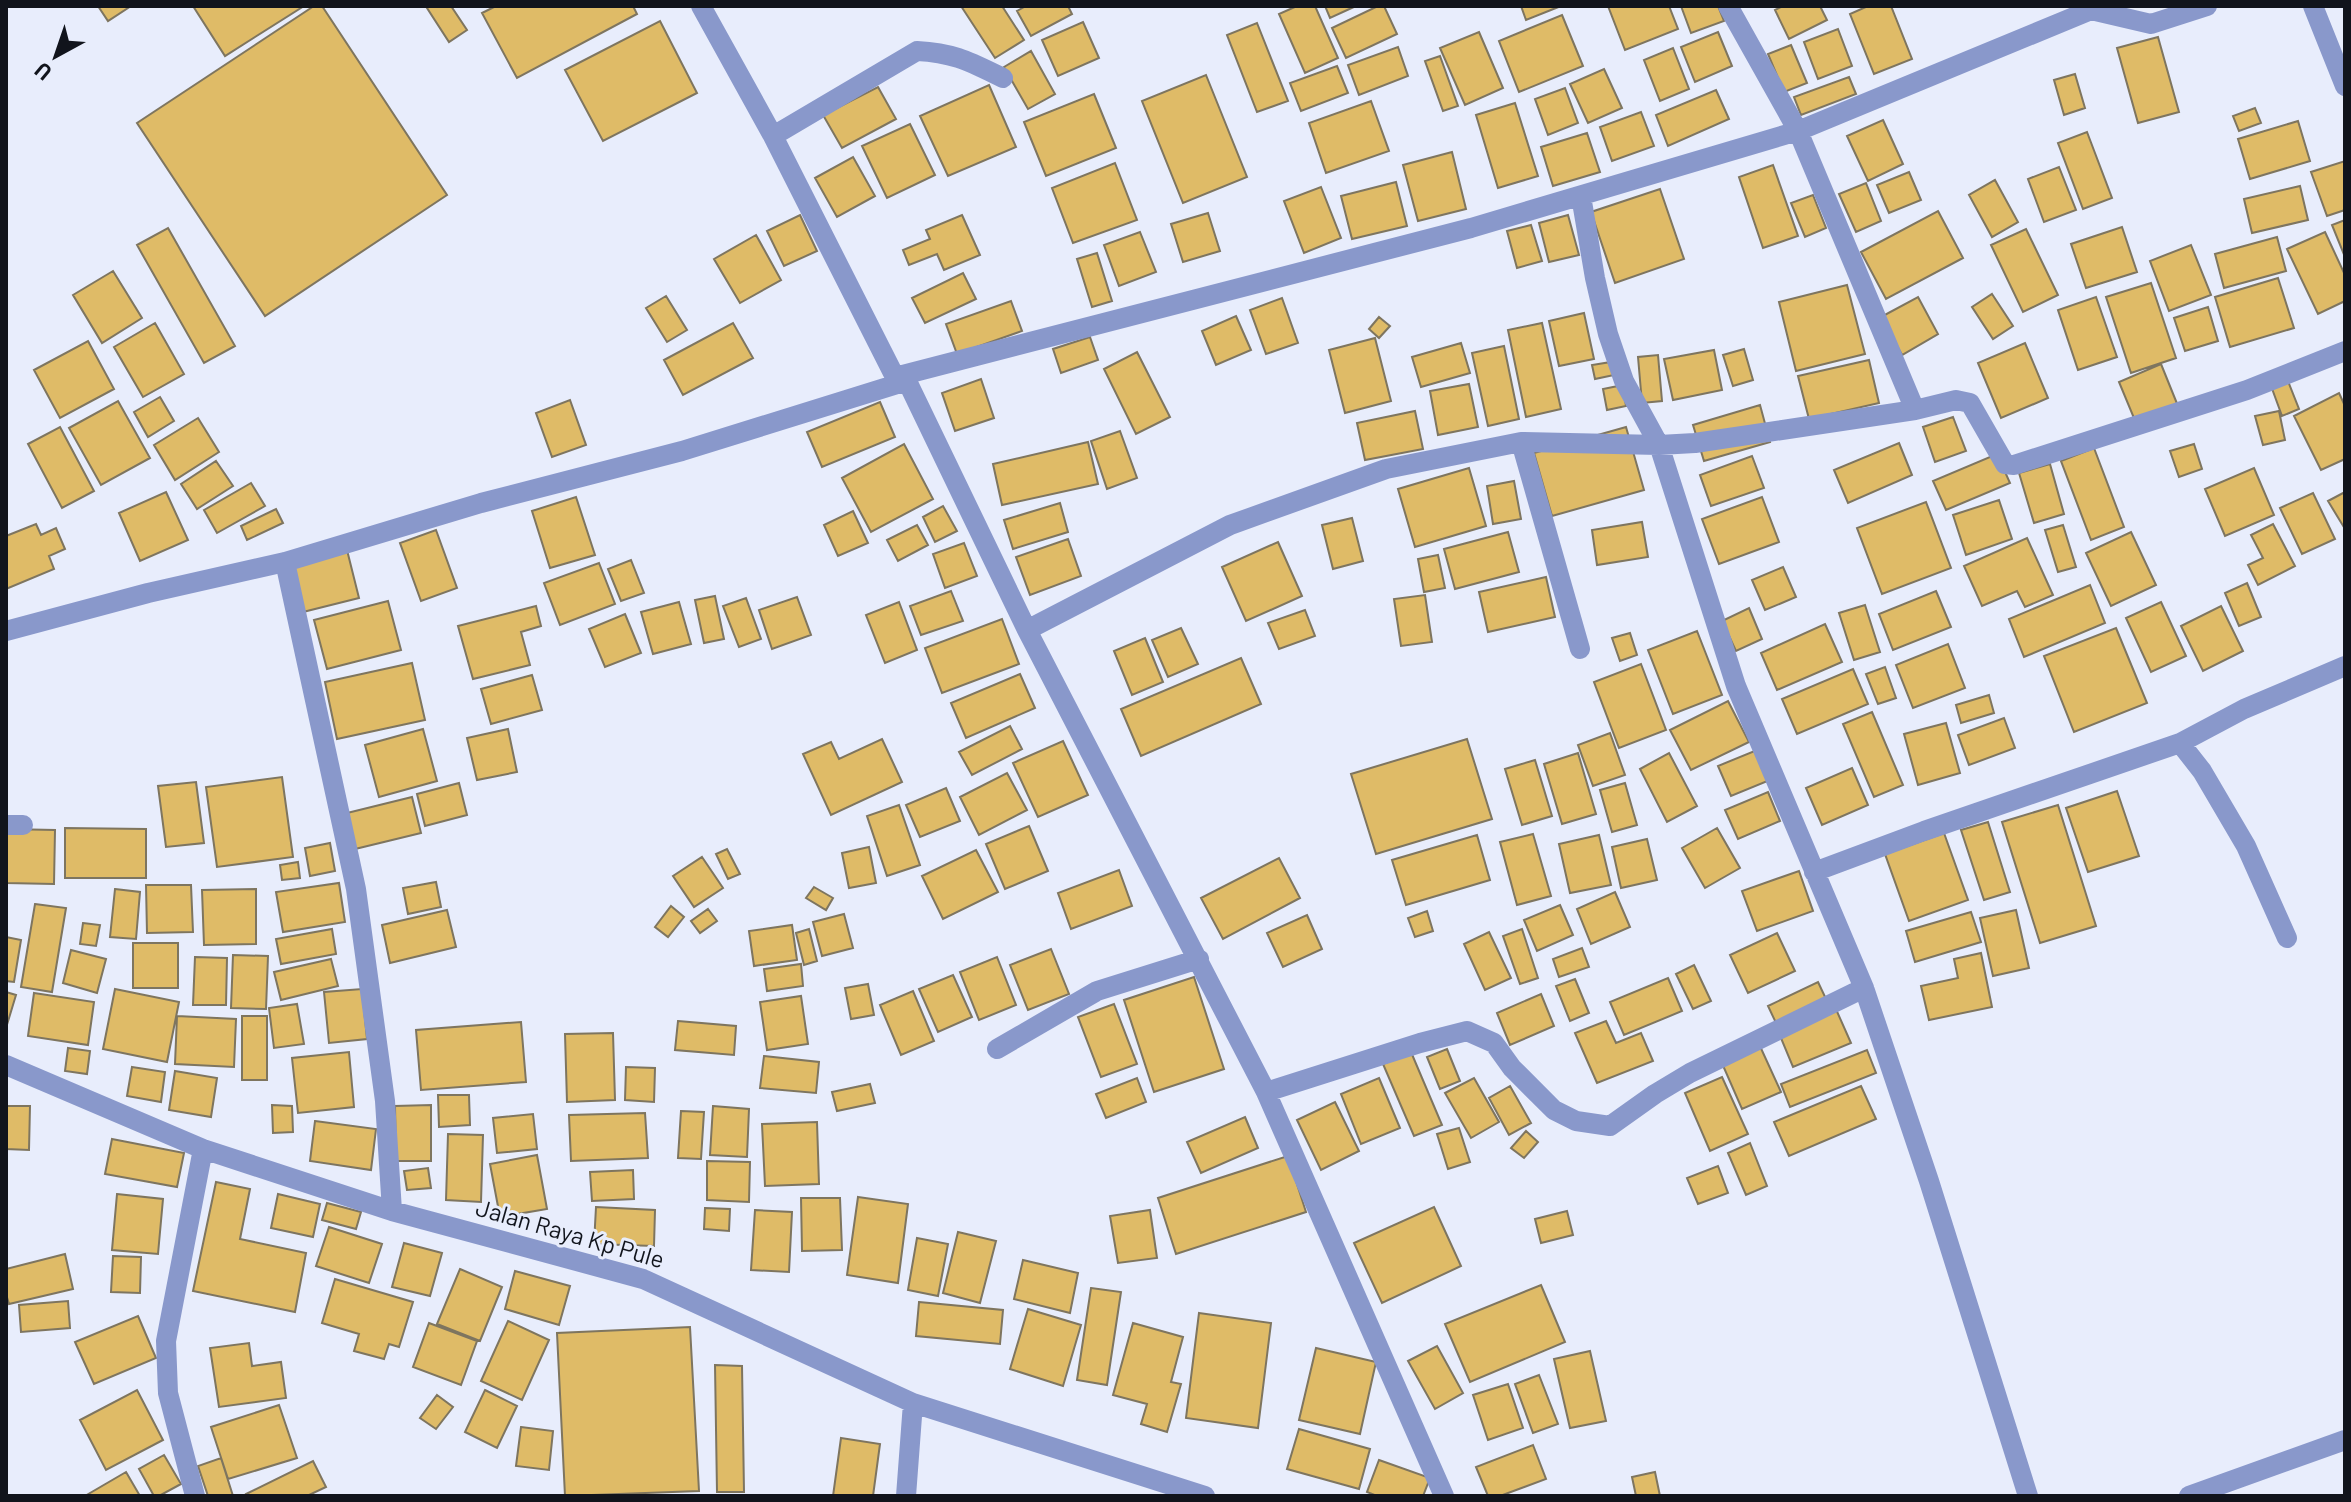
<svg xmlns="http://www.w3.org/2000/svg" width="2351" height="1502" font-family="Barlow,sans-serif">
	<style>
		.building { fill: #dfbb67; stroke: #7e755f; stroke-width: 2 }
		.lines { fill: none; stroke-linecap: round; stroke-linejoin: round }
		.minor { stroke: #8998cb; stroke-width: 20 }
		.labels { text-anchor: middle; stroke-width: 6; stroke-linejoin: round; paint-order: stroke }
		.street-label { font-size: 24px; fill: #11141c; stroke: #e8edfc }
	</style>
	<rect width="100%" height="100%" fill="#e8edfc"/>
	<path class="building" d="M98 6H131L108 21Z
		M193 6H304L225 56Z
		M314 6H322L447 195 265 316 137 123Z
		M430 6H451L467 30 449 42 427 8Z
		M496 6H633L637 14 517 78 482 13Z
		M961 6H1002L1024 40 995 58Z
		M1026 6H1068L1072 14 1031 36 1017 11Z
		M1297 6H1315L1338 58 1305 73 1279 14Z
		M1325 6H1356L1330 18Z
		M1378 6H1384L1397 34 1346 58 1332 28Z
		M1521 6H1561L1526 20Z
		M1608 6H1669L1678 29 1625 50Z
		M1681 6H1718L1724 21 1691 33Z
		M1783 6H1820L1827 20 1789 39 1775 10Z
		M1868 6H1891L1912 59 1874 74 1850 14Z
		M1562 15 1583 66 1519 92 1499 41Z
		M660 21 697 93 603 141 565 70Z
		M1083 22 1099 58 1058 76 1042 40Z
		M1257 23 1288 101 1257 112 1227 35Z
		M1838 29 1852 66 1818 79 1804 42Z
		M1479 32 1503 88 1465 105 1440 48Z
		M1718 32 1732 66 1695 82 1681 47Z
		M2158 37 2179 112 2138 123 2117 48Z
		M1791 45 1807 83 1784 92 1768 54Z
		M1398 47 1408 76 1359 95 1348 65Z
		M1673 48 1689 89 1660 101 1644 60Z
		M1031 51 1055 94 1028 109 1004 67Z
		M1440 56 1458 106 1443 111 1425 61Z
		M1337 66 1348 93 1301 111 1290 83Z
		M1604 69 1622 108 1588 123 1570 84Z
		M2075 74 2085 108 2064 115 2054 80Z
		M1206 75 1247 177 1183 203 1142 101Z
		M1849 77 1856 94 1801 115 1794 97Z
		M989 85 1016 147 948 176 920 116Z
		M878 87 896 119 842 148 823 115Z
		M1565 88 1578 123 1548 135 1535 99Z
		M1716 90 1729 119 1668 146 1656 115Z
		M1094 94 1116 148 1046 176 1024 122Z
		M1371 101 1389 151 1326 173 1309 123Z
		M1515 103 1538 176 1498 188 1476 115Z
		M2255 108 2261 123 2239 131 2233 116Z
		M1641 112 1654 146 1612 161 1600 127Z
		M1883 120 1903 164 1868 181 1847 136Z
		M2298 121 2310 161 2250 179 2238 139Z
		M910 124 935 175 887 198 862 146Z
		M2087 132 2112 198 2083 209 2058 143Z
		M1587 133 1600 172 1553 186 1541 147Z
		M1452 152 1466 209 1418 221 1403 165Z
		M853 157 875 196 837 217 815 178Z
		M2345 161V210L2327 216 2311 172Z
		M1115 163 1137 220 1073 243 1052 188Z
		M1773 165 1798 236 1763 248 1739 177Z
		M2059 167 2076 210 2044 222 2028 179Z
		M1909 172 1921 200 1889 213 1877 185Z
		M1995 180 2018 222 1992 237 1969 195Z
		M1396 182 1407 226 1352 239 1341 196Z
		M1866 183 1881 221 1856 232 1839 194Z
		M2300 186 2308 220 2252 233 2244 199Z
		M1321 187 1341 238 1304 253 1284 201Z
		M1660 189 1684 259 1615 283 1591 212Z
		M1813 195 1826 228 1805 237 1791 203Z
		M1938 211 1963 258 1886 299 1861 252Z
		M1208 213 1220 251 1183 262 1171 224Z
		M800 215 817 251 784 266 767 231Z
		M962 215 980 255 944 270 937 254 909 265 903 250 930 239 926 230Z
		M1568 215 1579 255 1549 262 1539 223Z
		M2345 220V257L2332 225Z
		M1531 225 1542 261 1517 268 1507 231Z
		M2122 227 2137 272 2086 288 2071 244Z
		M168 228 235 346 204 363 137 245Z
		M2026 229 2058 295 2023 312 1991 245Z
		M1140 232 1156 272 1119 286 1104 245Z
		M2325 232 2345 275V301L2318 314 2287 249Z
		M756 235 781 280 740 303 714 259Z
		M2277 237 2286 271 2224 288 2215 254Z
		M2191 245 2211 295 2169 311 2150 261Z
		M1097 253 1112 301 1092 307 1077 259Z
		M113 271 142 318 102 343 73 295Z
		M963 273 976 299 925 323 912 298Z
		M2278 278 2294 328 2230 347 2215 297Z
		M2151 283 2176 358 2131 373 2106 297Z
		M1847 285 1865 354 1796 371 1779 302Z
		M1992 294 2013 326 1993 339 1972 307Z
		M666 296 687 330 667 342 646 308Z
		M1918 297 1938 334 1902 355 1881 317Z
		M2096 297 2117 357 2078 370 2058 310Z
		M1282 298 1298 343 1266 354 1250 310Z
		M1011 301 1022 331 957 354 946 324Z
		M2208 307 2218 341 2185 351 2174 318Z
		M1584 313 1594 359 1559 366 1549 321Z
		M1236 316 1251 350 1216 365 1202 331Z
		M1379 317 1390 326 1379 338 1369 329Z
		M155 323 184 374 143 397 114 347Z
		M733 323 753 358 683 395 664 360Z
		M1542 323 1561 409 1526 417 1508 330Z
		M1090 337 1098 360 1061 373 1053 349Z
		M1375 338 1391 401 1345 413 1329 350Z
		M88 341 114 389 60 418 34 370Z
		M1461 343 1470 373 1421 387 1412 357Z
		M2025 343 2048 398 2001 418 1978 363Z
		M1504 346 1519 419 1488 426 1472 353Z
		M1744 349 1753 380 1733 386 1723 355Z
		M1714 350 1722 390 1673 400 1664 359Z
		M1137 352 1170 417 1136 434 1104 369Z
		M1658 355 1662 401 1642 403 1638 357Z
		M1869 360 1879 403 1809 419 1798 376Z
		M1611 362 1614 375 1595 379 1592 365Z
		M2161 364 2178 406 2136 423 2119 382Z
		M2286 376 2299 409 2282 416 2270 383Z
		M981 379 994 418 955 431 942 393Z
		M1469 384 1478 427 1438 435 1430 391Z
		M1623 385 1626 406 1607 410 1603 389Z
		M2339 393 2345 406V459L2321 470 2294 416Z
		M160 397 174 421 148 437 134 412Z
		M570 400 586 445 552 457 536 413Z
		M118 401 150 458 101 485 69 428Z
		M880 402 895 437 822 467 807 432Z
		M1760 405 1770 442 1704 461 1693 425Z
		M1415 411 1423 449 1365 460 1357 423Z
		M2279 411 2285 440 2263 445 2255 416Z
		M1953 417 1966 451 1935 462 1923 427Z
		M198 418 219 452 175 480 154 445Z
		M60 427 94 491 62 508 28 444Z
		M1626 427 1644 490 1552 516 1534 453Z
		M1120 431 1137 478 1107 489 1091 441Z
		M1088 442 1098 484 1002 505 993 464Z
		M1899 443 1912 475 1848 503 1834 470Z
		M904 444 933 499 871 532 842 478Z
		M2194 444 2202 469 2179 477 2170 451Z
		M2094 448 2124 527 2091 540 2061 461Z
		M1997 454 2010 483 1946 510 1933 481Z
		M1752 456 1764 488 1711 506 1700 475Z
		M216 461 233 486 197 509 181 484Z
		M2050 464 2064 514 2034 523 2019 473Z
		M1469 468 1486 526 1415 547 1398 489Z
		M2254 468 2274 515 2225 536 2205 489Z
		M1514 481 1521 519 1493 524 1487 486Z
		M251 483 265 506 217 533 204 510Z
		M166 492 188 540 140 561 119 513Z
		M2345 492V529L2328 501Z
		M2313 493 2335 539 2302 554 2280 508Z
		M576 497 595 555 550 568 532 511Z
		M1762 497 1779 542 1719 564 1702 519Z
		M1999 500 2012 539 1966 555 1953 515Z
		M1926 502 1951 568 1882 594 1857 528Z
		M1060 503 1068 532 1013 549 1004 520Z
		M943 506 957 531 935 542 923 517Z
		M276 509 283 523 247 540 241 526Z
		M853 511 868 543 838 556 824 525Z
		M1352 518 1363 561 1333 569 1322 525Z
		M1642 522 1648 557 1597 565 1592 530Z
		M36 524 41 535 56 528 65 549 49 556 54 569 6 589V536Z
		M2273 524 2295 566 2258 585 2248 565 2263 558 2251 535Z
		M917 525 928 545 898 561 887 540Z
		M2063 525 2076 567 2058 572 2045 530Z
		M436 530 457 588 421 601 400 543Z
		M1508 532 1519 572 1455 589 1444 549Z
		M2131 532 2156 585 2111 606 2086 553Z
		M2027 538 2053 595 2025 607 2017 591 1982 606 1964 566Z
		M1068 539 1081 576 1030 595 1016 557Z
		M1278 542 1302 596 1246 621 1222 567Z
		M964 543 977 576 945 588 933 554Z
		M346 546 359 598 303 612 289 561Z
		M1438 555 1445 588 1424 592 1418 559Z
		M631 560 644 593 621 601 608 569Z
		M599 563 615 604 560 625 544 583Z
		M1783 567 1796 597 1765 610 1752 580Z
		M1546 577 1555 617 1488 632 1479 592Z
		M2247 583 2261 617 2239 626 2225 593Z
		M2090 585 2105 623 2024 657 2009 619Z
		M951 591 963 621 921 635 910 606Z
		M1936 591 1951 627 1893 650 1879 614Z
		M1425 595 1432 642 1401 646 1394 599Z
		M715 596 724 639 704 643 695 600Z
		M797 597 811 635 772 649 759 610Z
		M746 598 761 639 739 647 723 606Z
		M388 601 401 650 327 669 314 620Z
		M679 602 691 644 653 654 641 612Z
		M899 602 917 650 885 663 866 615Z
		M2161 602 2186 656 2151 672 2126 618Z
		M1865 605 1880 652 1854 660 1839 613Z
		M536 606 541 626 521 632 530 665 473 679 458 626Z
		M2221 606 2243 651 2203 671 2181 626Z
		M1749 608 1762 639 1736 651 1722 621Z
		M1305 610 1315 636 1279 649 1268 623Z
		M625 614 641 653 605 667 589 629Z
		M1002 619 1019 664 942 693 925 648Z
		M1825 624 1842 662 1777 690 1761 653Z
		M1181 628 1198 664 1168 677 1152 640Z
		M2116 628 2147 703 2074 732 2044 656Z
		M1697 631 1722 695 1673 714 1648 650Z
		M1630 633 1637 655 1620 661 1612 638Z
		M1145 638 1163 682 1132 695 1114 651Z
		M1948 644 1965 688 1913 708 1896 665Z
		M1241 658 1261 704 1141 756 1121 709Z
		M412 663 425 720 337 739 325 682Z
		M1641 664 1666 730 1619 748 1594 682Z
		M1885 667 1896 698 1878 704 1866 674Z
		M1853 669 1868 704 1797 734 1782 699Z
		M1020 674 1035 708 966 738 951 703Z
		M532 675 542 710 491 724 481 689Z
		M1989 695 1994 713 1961 723 1956 705Z
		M1728 701 1749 742 1691 770 1670 730Z
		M1872 712 1903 785 1874 797 1843 724Z
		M2004 718 2015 748 1969 765 1958 735Z
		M1946 723 1960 773 1918 785 1904 734Z
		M1010 726 1022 749 972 775 959 752Z
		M423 729 437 781 379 797 365 745Z
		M508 729 517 772 477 780 467 738Z
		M1610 733 1625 775 1593 786 1578 745Z
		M882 739 902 782 831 815 803 754 831 742 839 759Z
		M1467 739 1492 819 1376 854 1351 774Z
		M1063 741 1088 795 1038 817 1013 763Z
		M1757 750 1770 780 1731 796 1718 766Z
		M1578 753 1596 814 1562 824 1544 764Z
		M1669 753 1697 806 1667 822 1640 769Z
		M1535 760 1552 816 1522 825 1505 769Z
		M1852 768 1868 805 1822 825 1806 788Z
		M1007 773 1027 810 979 835 960 797Z
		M282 777 293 857 217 867 206 787Z
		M196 782 204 843 166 847 158 786Z
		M459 783 467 815 425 826 417 794Z
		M1625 783 1637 825 1612 832 1600 790Z
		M946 788 960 821 920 837 906 805Z
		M2117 791 2139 856 2088 872 2066 808Z
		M1768 792 1780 821 1738 839 1725 810Z
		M412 797 421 833 351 850 343 814Z
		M899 805 920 865 887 876 867 816Z
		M2058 805 2096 926 2040 943 2002 822Z
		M1988 822 2010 892 1984 900 1961 830Z
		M1029 826 1048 871 1005 889 986 844Z
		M65 828 146 829V878H65Z
		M1717 828 1740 868 1705 888 1682 848Z
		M6 829 55 830 54 884 6 883Z
		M1944 833 1968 900 1909 921 1885 854Z
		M1533 834 1551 896 1517 905 1500 842Z
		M1477 835 1490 880 1406 905 1392 860Z
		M1599 835 1611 885 1570 893 1559 844Z
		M1647 839 1657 880 1621 888 1612 847Z
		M330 843 335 871 310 876 305 848Z
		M869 847 876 883 849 888 842 853Z
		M727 849 740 874 728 879 716 854Z
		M976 850 998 892 943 919 922 876Z
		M702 857 723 888 694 907 673 876Z
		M1279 858 1300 898 1223 939 1201 898Z
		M298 862 300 878 282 880 280 865Z
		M1119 870 1132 906 1071 929 1058 893Z
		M1799 871 1813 911 1757 931 1742 891Z
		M436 882 441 907 408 914 403 888Z
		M339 883 345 922 283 932 276 892Z
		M146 885H191L193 932 147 933Z
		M814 887 833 898 826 910 806 898Z
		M115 889 140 892 136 939 110 937Z
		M256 889V944L204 945 202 890Z
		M1615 892 1630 927 1591 944 1577 909Z
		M35 904 66 908 52 992 21 987Z
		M1560 905 1573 935 1537 951 1524 920Z
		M671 906 684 917 668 937 655 927Z
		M708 909 717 921 700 933 691 921Z
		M447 910 456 947 390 963 382 925Z
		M2016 910 2029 968 1993 976 1980 918Z
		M1427 911 1433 931 1415 937 1408 918Z
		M1971 912 1981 942 1915 962 1906 931Z
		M844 914 853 948 822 956 813 922Z
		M1307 915 1322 949 1283 967 1267 933Z
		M83 923 100 925 96 946 80 944Z
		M792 925 797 960 754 966 749 931Z
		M332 929 336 954 281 964 276 939Z
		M809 929 817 961 804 965 796 933Z
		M1522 929 1538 978 1520 984 1503 936Z
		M1489 932 1511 978 1485 990 1464 944Z
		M1777 933 1795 971 1748 993 1730 955Z
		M6 937 21 940 14 982 6 981Z
		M133 943H178V988H133Z
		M1582 948 1589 967 1559 977 1553 959Z
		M1051 949 1069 994 1028 1010 1010 965Z
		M71 950 106 959 97 993 63 983Z
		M1981 953 1992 1007 1929 1020 1921 986 1958 978 1954 959Z
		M233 955 268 956 266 1009 231 1008Z
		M195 957 227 958 226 1005H193Z
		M997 957 1016 1005 979 1020 960 972Z
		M331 959 338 986 281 1000 274 972Z
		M801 964 803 986 767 991 764 969Z
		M1694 965 1711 1001 1693 1009 1676 974Z
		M953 975 972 1017 938 1032 919 989Z
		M1194 977 1224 1069 1154 1092 1124 1000Z
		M1668 978 1682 1011 1624 1035 1610 1002Z
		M1575 979 1589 1013 1570 1021 1556 986Z
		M1818 982 1827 1001 1777 1025 1768 1006Z
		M868 984 874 1015 851 1019 845 988Z
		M115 989 179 1002 167 1062 103 1049Z
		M362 989 367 1039 329 1043 324 992Z
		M913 991 934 1041 901 1055 880 1005Z
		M6 992 16 995 6 1028Z
		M34 993 94 1002 88 1045 28 1036Z
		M1541 994 1554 1026 1510 1045 1497 1013Z
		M801 996 808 1044 767 1050 760 1002Z
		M297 1004 304 1044 274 1048 269 1008Z
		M1114 1004 1137 1064 1101 1077 1078 1017Z
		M1835 1007 1851 1043 1793 1067 1778 1031Z
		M177 1016 236 1019 234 1067 175 1064Z
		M242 1016H267V1080H242Z
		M678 1021 736 1026 734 1055 675 1050Z
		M1606 1021 1616 1043 1641 1033 1653 1061 1597 1083 1575 1033Z
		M521 1022 526 1082 421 1090 416 1030Z
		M613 1033 615 1100 567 1102 565 1034Z
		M1759 1044 1781 1092 1742 1109 1721 1061Z
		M68 1048 90 1051 87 1074 65 1071Z
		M1447 1049 1460 1081 1440 1089 1427 1057Z
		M1867 1050 1876 1073 1790 1107 1781 1084Z
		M349 1052 354 1107 298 1113 292 1058Z
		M1411 1052 1442 1125 1414 1136 1383 1064Z
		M764 1056 819 1062 816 1093 760 1088Z
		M132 1067 165 1072 161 1102 127 1096Z
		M626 1067 655 1068 654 1102 625 1100Z
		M175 1071 217 1078 211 1117 169 1110Z
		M1722 1077 1748 1134 1710 1151 1685 1093Z
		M1137 1078 1146 1102 1106 1118 1096 1094Z
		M1379 1078 1400 1128 1361 1144 1341 1094Z
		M1474 1078 1499 1122 1471 1138 1445 1093Z
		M870 1084 875 1103 837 1111 832 1092Z
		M1510 1086 1531 1123 1509 1135 1489 1098Z
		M1861 1086 1876 1119 1789 1156 1774 1122Z
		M438 1095H469L470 1125 439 1127Z
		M1335 1102 1359 1151 1321 1170 1297 1120Z
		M272 1105 292 1106 293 1132 273 1133Z
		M431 1105V1161H396L395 1106Z
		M6 1106H30L29 1150 6 1149Z
		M713 1106 749 1109 747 1157 710 1155Z
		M681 1111 704 1112 701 1159 678 1158Z
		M645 1113 648 1158 571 1161 569 1115Z
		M533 1114 537 1149 497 1153 493 1118Z
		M1245 1117 1258 1148 1201 1173 1187 1142Z
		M315 1121 376 1129 371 1170 310 1161Z
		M817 1122 819 1184 765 1186 762 1124Z
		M1459 1128 1470 1162 1448 1169 1437 1134Z
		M1526 1131 1538 1142 1524 1158 1511 1148Z
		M448 1134 483 1135 481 1202 446 1200Z
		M112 1139 184 1153 177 1187 105 1174Z
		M1750 1143 1767 1186 1746 1195 1728 1153Z
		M537 1155 547 1209 500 1217 490 1164Z
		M1288 1156 1306 1212 1176 1254 1158 1198Z
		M707 1161 750 1162 749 1202 707 1200Z
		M1718 1166 1728 1193 1698 1204 1687 1178Z
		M428 1168 431 1188 407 1190 404 1171Z
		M633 1170 634 1199 592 1201 590 1172Z
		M216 1182 250 1189 240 1239 306 1253 295 1312 193 1291Z
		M117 1194 163 1199 158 1254 112 1250Z
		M278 1194 320 1204 313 1237 271 1228Z
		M858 1197 908 1204 898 1283 847 1275Z
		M801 1198H840L842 1250 802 1251Z
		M327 1203 361 1212 356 1229 322 1220Z
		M596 1207 655 1210 654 1246 594 1244Z
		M1434 1207 1461 1266 1382 1303 1354 1243Z
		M705 1208 730 1209 729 1231 704 1229Z
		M755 1210 792 1212 789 1272 751 1270Z
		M1150 1210 1157 1258 1118 1263 1110 1216Z
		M1567 1211 1573 1235 1541 1243 1535 1219Z
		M329 1227 382 1244 369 1283 316 1266Z
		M958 1232 996 1241 980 1303 943 1293Z
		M917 1238 948 1244 938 1296 908 1290Z
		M404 1243 442 1253 430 1296 392 1287Z
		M65 1254 73 1289 9 1304 6 1294V1269Z
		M113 1256 141 1257 140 1293 111 1292Z
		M1023 1260 1078 1273 1070 1313 1014 1299Z
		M460 1269 502 1287 480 1341 437 1324Z
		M515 1271 570 1286 559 1325 505 1309Z
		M335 1279 413 1302 399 1347 389 1344 384 1359 354 1351 359 1334 322 1323Z
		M1541 1285 1565 1342 1470 1382 1445 1324Z
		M1091 1288 1121 1292 1107 1385 1077 1380Z
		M68 1301 70 1328 21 1332 19 1305Z
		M919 1302 1003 1310 1000 1344 916 1336Z
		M1028 1309 1081 1325 1063 1386 1010 1369Z
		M1199 1313 1271 1323 1258 1428 1186 1418Z
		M138 1316 156 1358 94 1384 75 1342Z
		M508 1321 549 1340 522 1400 481 1381Z
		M429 1323 477 1341 461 1385 413 1367Z
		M1133 1323 1183 1337 1171 1382 1181 1384 1167 1432 1141 1424 1147 1404 1113 1395Z
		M690 1327 699 1491 565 1496 557 1333Z
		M249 1343 252 1366 281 1362 286 1398 219 1407 210 1348Z
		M1437 1346 1463 1393 1435 1409 1408 1361Z
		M1316 1348 1376 1362 1360 1434 1299 1420Z
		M1590 1351 1606 1421 1570 1428 1554 1359Z
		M715 1365 742 1366 744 1492H717Z
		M1539 1375 1558 1424 1533 1433 1515 1384Z
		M1508 1384 1523 1428 1488 1440 1473 1395Z
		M137 1390 163 1440 106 1470 80 1420Z
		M485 1390 517 1406 497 1448 465 1432Z
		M437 1395 453 1407 436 1429 420 1418Z
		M279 1405 297 1458 228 1479 211 1427Z
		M521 1427 553 1431 549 1470 516 1466Z
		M1299 1429 1370 1449 1359 1489 1287 1469Z
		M841 1438 880 1444 873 1496H833Z
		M1533 1445 1546 1479 1500 1496H1488L1476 1467Z
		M164 1455 181 1484 159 1496H154L139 1469Z
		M221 1458 233 1496H208L198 1466Z
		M1379 1460 1430 1478 1423 1496H1377L1367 1492Z
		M313 1461 326 1487 307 1496H247L246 1494Z
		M126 1472 140 1496H85Z
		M1655 1472 1660 1496H1636L1632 1477Z"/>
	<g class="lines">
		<path class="minor" d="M701 6 773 136 895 377 907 381 1027 630 1266 1092 1444 1496
			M1728 6 1798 131 1915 410
			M2313 6 2345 86
			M773 136 917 51C955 53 970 62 1003 78
			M1581 196 1595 278 1608 334 1624 381 1659 445 1736 686 1864 988 1929 1181 2028 1496
			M895 377 1471 228 1798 131 2091 10 2151 24 2207 6
			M1521 442 1580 649
			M285 562 356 889 385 1101 392 1211
			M1027 630 1230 525 1386 469 1521 442 1659 445 1695 443 1915 410 1956 400 1970 403 2005 464 2014 465 2247 390 2345 351
			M6 631 148 593 285 562 481 503 682 451 907 381
			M2180 743 2202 771 2246 846 2287 938
			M6 825H23
			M1814 872 1924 831 2180 743 2244 709 2345 666
			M997 1049 1097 991 1199 959
			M6 1065 203 1149 392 1211 643 1279 913 1403 1205 1496
			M1266 1092 1420 1043 1467 1031 1494 1043 1512 1068 1554 1110 1576 1121 1610 1126 1655 1094 1690 1073 1864 988
			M195 1496 168 1393 166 1341 203 1149
			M906 1496 913 1403
			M2189 1496 2345 1440"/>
	</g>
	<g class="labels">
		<g class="street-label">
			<text transform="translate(570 1234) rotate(16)" y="8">Jalan Raya Kp Pule</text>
		</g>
	</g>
	<rect width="2351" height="1502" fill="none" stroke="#11141c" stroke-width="16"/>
	<g transform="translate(56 56) rotate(220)" stroke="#e8edfc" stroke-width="6" paint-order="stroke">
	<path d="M0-6L14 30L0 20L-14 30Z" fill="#11141c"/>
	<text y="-12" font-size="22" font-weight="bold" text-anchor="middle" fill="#11141c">U</text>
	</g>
</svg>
